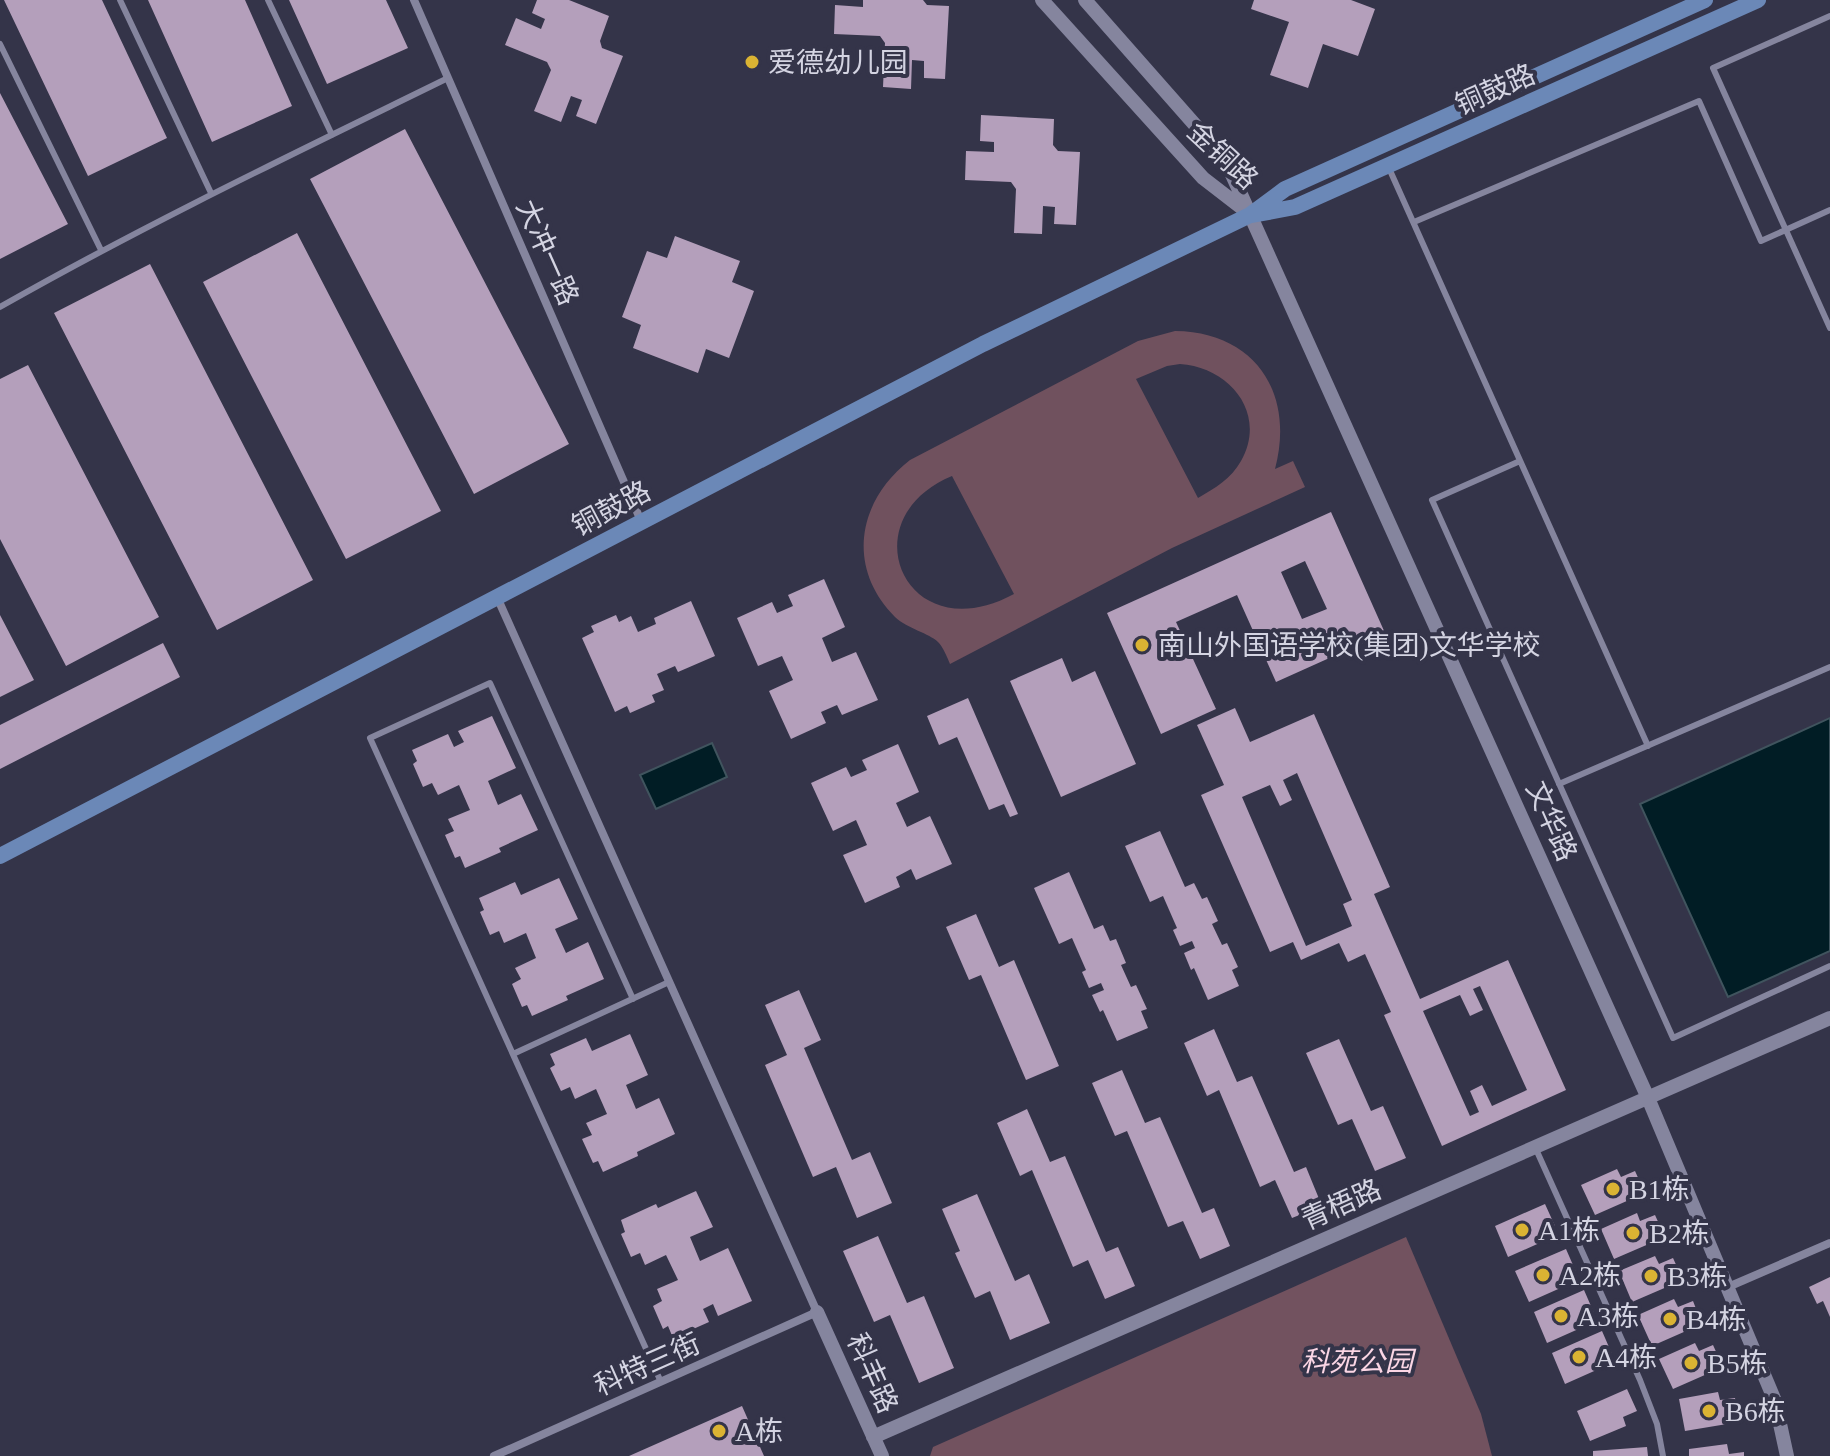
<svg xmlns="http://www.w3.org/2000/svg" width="1830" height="1456" font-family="'Times New Roman','Noto Sans SC',serif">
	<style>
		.green { fill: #70515e; fill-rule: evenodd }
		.forest { fill: #72525f }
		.water { fill: #011d25; stroke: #40545e; stroke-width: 2 }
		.building { fill: #b49fbb; fill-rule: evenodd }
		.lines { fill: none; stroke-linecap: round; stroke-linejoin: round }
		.service { stroke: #85859e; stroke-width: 6 }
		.minor { stroke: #85859e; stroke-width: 8 }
		.tertiary { stroke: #85859e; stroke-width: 14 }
		.secondary { stroke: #6b88b7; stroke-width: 16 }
		.poi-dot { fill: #dab333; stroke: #343449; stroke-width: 3 }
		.labels { text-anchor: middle; stroke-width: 8; stroke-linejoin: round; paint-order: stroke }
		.poi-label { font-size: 28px; fill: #d4d4e2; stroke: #343449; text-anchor: start }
		.street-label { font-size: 28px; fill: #d4d4e2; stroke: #343449 }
		.park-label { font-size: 28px; font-style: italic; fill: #fbd6e5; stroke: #343449 }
	</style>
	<rect width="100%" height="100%" fill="#343449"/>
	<path class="green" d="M1175 331C1256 332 1295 394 1275 469L1293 461 1305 487 1172 548 950 664C947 657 943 647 938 642 929 633 908 629 895 617 846 568 857 501 910 460L1138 341ZM1180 364C1229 367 1268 413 1241 461 1231 479 1215 488 1198 498L1136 379 1167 366ZM952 476 1014 594C905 653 848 519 952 476Z"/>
	<path class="forest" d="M1406 1237 1481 1414 1492 1456H930L933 1447Z"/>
	<path class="water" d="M1830 718V951L1728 997 1640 804Z
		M712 743 727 777 656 809 640 775Z"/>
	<path class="building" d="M4 0H102L167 138 88 176Z
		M148 0H245L292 106 212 142Z
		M289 0H386L408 48 327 84Z
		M537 0H569L609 16 600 41 602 48 623 56 596 124 576 116 582 100 571 96 561 122 534 111 551 70 547 62 505 45 516 18 541 29 545 19 532 13Z
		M863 0H923L927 5 949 6 945 79 924 78V61L912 60 911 89 883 87 885 43 880 36 834 34 835 5 863 7Z
		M1254 0H1351L1375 9 1358 56 1323 44 1308 88 1270 75 1289 22 1251 9Z
		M0 93 68 224 0 259Z
		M981 115 1054 119 1053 145 1058 151 1080 152 1076 225 1054 224 1055 207 1043 206 1042 234 1014 233 1016 189 1011 182 965 180 966 151 994 152V142L980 141Z
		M405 129 569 444 474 494 310 179Z
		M297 233 441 511 346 559 203 282Z
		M675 236 740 261 732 282 754 291 729 358 706 349 698 373 633 348 641 325 622 317 647 251 667 258Z
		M150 264 313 580 217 630 54 313Z
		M28 365 159 617 66 666 0 539V379Z
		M1331 512 1385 633 1276 682 1237 595 1176 622 1216 709 1161 734 1107 613ZM1305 561 1327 609 1302 619 1281 572Z
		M824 579 845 627 822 638 832 662 856 652 878 700 842 715 837 705 821 712 826 723 791 739 769 691 793 680 782 656 758 666 737 618 772 602 777 613 793 606 788 595Z
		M691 601 715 656 678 672 675 666 657 674 664 690 652 695 655 702 630 713 627 706 615 712 582 638 594 632 591 626 616 615 619 622 631 616 638 632 656 624 654 618Z
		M0 615 34 680 0 697Z
		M163 643 180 677 0 769V725Z
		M1062 658 1072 682 1095 671 1136 764 1061 797 1010 681Z
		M968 698 1018 814 1010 817 1004 804 989 810 957 737 939 745 927 716Z
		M1235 708 1250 742 1314 714 1390 887 1374 894 1420 999 1508 960 1566 1090 1442 1146 1384 1015 1391 1012 1365 954 1348 962 1339 943 1301 960 1293 942 1270 952 1201 795 1224 785 1197 725ZM1297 773 1352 900 1343 904 1352 926 1306 946 1242 797 1270 785 1280 806 1292 800 1283 780ZM1480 986 1527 1090 1492 1106 1482 1085 1470 1091 1479 1112 1470 1116 1423 1011 1460 995 1470 1016 1483 1010 1473 989Z
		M492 716 516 768 488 781 498 805 521 794 538 830 499 848 501 852 465 868 460 856 455 858 445 835 454 831 448 819 470 810 459 785 438 795 432 783 423 787 413 764 417 761 412 750 448 734 454 747 464 742 458 731Z
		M898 744 919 792 896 803 907 827 930 816 952 864 916 880 911 869 896 877 900 887 865 903 843 855 867 845 856 820 833 831 811 783 846 767 851 777 867 770 862 760Z
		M1160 831 1185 887 1194 883 1202 899 1207 897 1218 921 1212 924 1222 945 1227 943 1238 967 1232 970 1239 986 1208 1000 1194 968 1191 970 1184 953 1195 948 1192 941 1180 946 1173 930 1177 928 1163 896 1150 902 1125 846Z
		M1069 872 1094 929 1103 925 1110 941 1116 939 1126 963 1121 965 1131 987 1136 985 1147 1009 1141 1011 1148 1028 1117 1041 1103 1010 1100 1012 1092 995 1104 990 1101 983 1089 988 1082 972 1086 970 1072 938 1059 944 1034 888Z
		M559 878 578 919 555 929 566 953 588 942 604 979 566 996 568 1000 532 1016 527 1005 522 1007 512 984 521 979 515 968 536 958 526 933 504 943 499 931 490 935 480 912 484 910 479 898 515 882 521 895Z
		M976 914 999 967 1014 960 1059 1066 1026 1080 981 975 969 980 946 927Z
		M799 990 821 1040 804 1048 852 1160 870 1152 892 1203 857 1218 836 1167 813 1177 765 1065 787 1055 765 1005Z
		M1214 1029 1237 1082 1252 1076 1294 1172 1306 1167 1322 1206 1292 1218 1275 1180 1260 1187 1219 1090 1207 1096 1184 1043Z
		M630 1034 648 1075 626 1085 636 1109 659 1098 675 1134 637 1152 638 1156 603 1172 598 1161 593 1163 582 1139 592 1135 586 1123 607 1114 596 1089 575 1099 570 1087 561 1091 550 1068 555 1065 550 1054 586 1038 592 1051Z
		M1339 1039 1371 1111 1383 1106 1406 1158 1375 1171 1352 1119 1338 1125 1306 1053Z
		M1122 1070 1145 1123 1160 1117 1202 1213 1214 1208 1230 1246 1200 1259 1183 1221 1168 1227 1127 1131 1115 1136 1092 1083Z
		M1027 1109 1050 1162 1065 1156 1106 1252 1118 1247 1135 1286 1105 1299 1088 1260 1073 1267 1032 1170 1020 1176 997 1123Z
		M1617 1169 1621 1177 1635 1171 1645 1193 1595 1215 1581 1185Z
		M696 1191 713 1227 690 1237 700 1261 728 1248 752 1301 718 1316 713 1304 703 1309 709 1322 673 1338 668 1326 663 1329 653 1306 662 1301 657 1289 678 1280 666 1255 645 1265 640 1253 631 1257 621 1234 625 1232 621 1220 656 1204 658 1208Z
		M977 1194 1015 1281 1029 1274 1050 1323 1010 1340 990 1291 975 1298 955 1253 960 1251 942 1209Z
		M1545 1204 1555 1226 1541 1233 1544 1241 1508 1257 1495 1226Z
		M1637 1213 1640 1221 1655 1215 1665 1237 1614 1259 1601 1229Z
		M878 1236 907 1303 924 1296 954 1368 919 1383 890 1315 874 1322 843 1251Z
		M1566 1249 1576 1272 1561 1278 1565 1286 1529 1302 1515 1271Z
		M1655 1256 1659 1264 1673 1258 1683 1280 1632 1302 1619 1271Z
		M1830 1277V1317L1823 1301 1817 1304 1809 1287Z
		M1584 1290 1594 1313 1580 1319 1583 1327 1547 1343 1534 1312Z
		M1674 1299 1678 1307 1693 1301 1702 1324 1652 1346 1638 1315Z
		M1602 1331 1612 1354 1598 1360 1601 1368 1565 1384 1552 1353Z
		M1695 1343 1699 1351 1713 1345 1723 1367 1673 1389 1659 1359Z
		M1627 1389 1637 1411 1623 1417 1626 1426 1590 1441 1577 1411Z
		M1718 1392 1720 1400 1735 1398 1739 1422 1685 1431 1679 1399Z
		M742 1406 764 1456H629Z
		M1727 1444 1729 1454 1744 1452V1456H1689V1449Z
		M1647 1447 1648 1456H1593V1451Z"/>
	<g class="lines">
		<path class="service" d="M120 0 211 193
			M268 0 332 135
			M1830 16 1713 68 1830 328
			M0 44 101 250
			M1388 166 1648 746
			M1414 222 1699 101 1761 241 1830 210
			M0 307C146 224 297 152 448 78
			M1520 461 1432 500 1673 1038 1830 966
			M1559 784 1830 667
			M633 999 490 683 370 738 661 1382
			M513 1054 669 982
			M1535 1147 1640 1380 1657 1424 1663 1456"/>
		<path class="minor" d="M414 0 641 521
			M1728 1287 1830 1243
			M494 1456 817 1312 497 597"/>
		<path class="tertiary" d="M1042 0 1203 178 1247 212
			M1085 0 1225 159 1648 1098 1775 1401 1787 1456
			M817 1312 882 1456
			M873 1437 1830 1018"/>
		<path class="secondary" d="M1252 215 1295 207 1758 0
			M0 856 983 344 1250 215 1285 189 1705 0"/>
	</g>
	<g class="poi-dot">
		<circle cx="752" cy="62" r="8"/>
		<circle cx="1142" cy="645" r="8"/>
		<circle cx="1613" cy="1189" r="8"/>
		<circle cx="1522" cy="1230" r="8"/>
		<circle cx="1633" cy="1233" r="8"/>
		<circle cx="1543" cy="1275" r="8"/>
		<circle cx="1651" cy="1276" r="8"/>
		<circle cx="1561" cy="1316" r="8"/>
		<circle cx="1670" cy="1319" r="8"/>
		<circle cx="1579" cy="1357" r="8"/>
		<circle cx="1691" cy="1363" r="8"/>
		<circle cx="1709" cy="1411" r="8"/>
		<circle cx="719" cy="1431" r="8"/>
	</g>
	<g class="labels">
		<g class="poi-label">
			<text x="768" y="72">爱德幼儿园</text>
			<text x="1158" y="655">南山外国语学校(集团)文华学校</text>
			<text x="1629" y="1199">B1栋</text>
			<text x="1538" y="1240">A1栋</text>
			<text x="1649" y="1243">B2栋</text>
			<text x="1559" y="1285">A2栋</text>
			<text x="1667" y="1286">B3栋</text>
			<text x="1577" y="1326">A3栋</text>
			<text x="1686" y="1329">B4栋</text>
			<text x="1595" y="1367">A4栋</text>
			<text x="1707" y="1373">B5栋</text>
			<text x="1725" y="1421">B6栋</text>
			<text x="735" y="1441">A栋</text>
		</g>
		<g class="street-label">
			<text transform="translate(1495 89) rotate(-24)" y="10">铜鼓路</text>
			<text transform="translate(1223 155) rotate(43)" y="10">金铜路</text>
			<text transform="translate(548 252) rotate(66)" y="10">大冲一路</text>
			<text transform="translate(611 508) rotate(-28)" y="10">铜鼓路</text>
			<text transform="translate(1552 821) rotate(66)" y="10">文华路</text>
			<text transform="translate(1341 1204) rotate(-24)" y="10">青梧路</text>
			<text transform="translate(647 1364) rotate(-24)" y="10">科特三街</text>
			<text transform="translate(873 1373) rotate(66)" y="10">科丰路</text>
		</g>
		<g class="park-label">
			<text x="1357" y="1371">科苑公园</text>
		</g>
	</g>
</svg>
